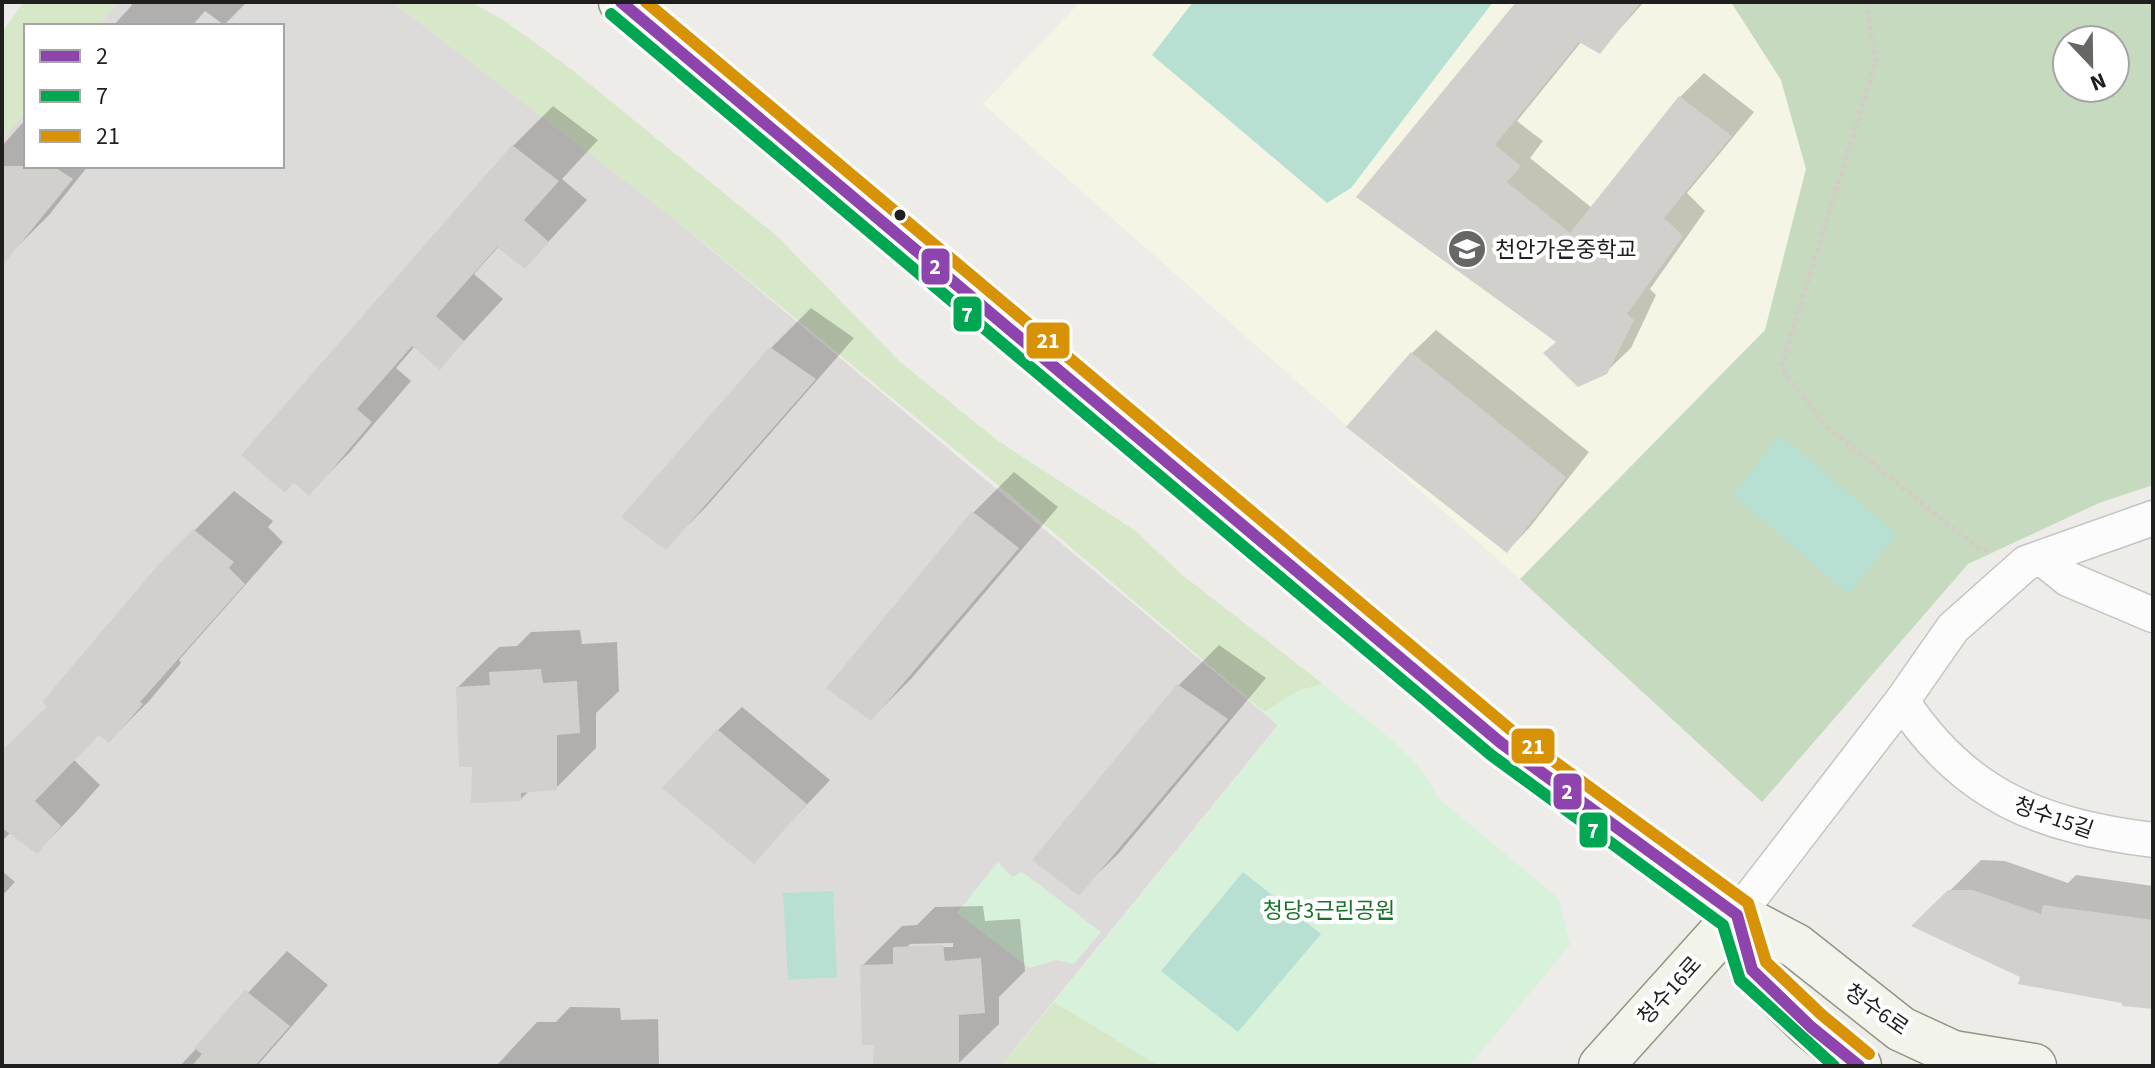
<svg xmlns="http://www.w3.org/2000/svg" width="2155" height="1068" font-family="'Source Sans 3','Noto Sans KR',sans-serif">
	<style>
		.residential { fill: #dcdbd9 }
		.education { fill: #f4f5e4 }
		.grass { fill: #d7e8c9 }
		.forest { fill: #c6dabf; fill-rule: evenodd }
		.park { fill: #d8f1da }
		.pitch { fill: #b7e0d2 }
		.shadow { fill: #0003; fill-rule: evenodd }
		.building { fill: #d2d0cd }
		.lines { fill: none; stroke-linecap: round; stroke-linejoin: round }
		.street-casing { stroke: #c4c4c2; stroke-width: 37 }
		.secondary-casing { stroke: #929681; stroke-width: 47 }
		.path { stroke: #d6cbc8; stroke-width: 5; stroke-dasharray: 4 4; stroke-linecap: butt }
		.street { stroke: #fcfcfc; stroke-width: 34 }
		.secondary { stroke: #f2f3eb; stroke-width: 44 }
		.bus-1-casing { stroke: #fff; stroke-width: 18 }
		.bus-2-casing { stroke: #fff; stroke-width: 18 }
		.bus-3-casing { stroke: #fff; stroke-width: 18 }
		.bus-1 { stroke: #8e44ad; stroke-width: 12 }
		.bus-2 { stroke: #00a651; stroke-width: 12 }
		.bus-3 { stroke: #d79205; stroke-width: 12 }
		.bus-dot { fill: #1f1f1f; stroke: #fff; stroke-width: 3 }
		.labels { text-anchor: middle; stroke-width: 8; stroke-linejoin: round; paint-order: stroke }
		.poi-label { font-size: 22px; fill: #1f1f1f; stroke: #fff; text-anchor: start }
		.street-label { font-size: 22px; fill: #1f1f1f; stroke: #fff }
		.park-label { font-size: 22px; fill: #157525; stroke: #fff }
		.line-badge { stroke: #fff; stroke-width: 3 }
		.badge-label { font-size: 22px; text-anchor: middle; font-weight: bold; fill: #fff }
	</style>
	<rect width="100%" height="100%" fill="#edece8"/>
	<path class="residential" d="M118 2H393L672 217 1278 725 1001 1066H2V139L26 112V166H282V26H98Z"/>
	<path class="education" d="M1080 2H1731L1781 80 1806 169 1765 330 1520 579 983 104Z"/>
	<path class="grass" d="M24 2H118L98 26H26V112L2 139V32Z
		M393 2H471L505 21 571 69 778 237 899 361 997 440 1137 532 1181 574 1323 684 1298 691 1264 712 998 485 672 217Z
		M1054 1002 1082 1019 1280 1066H1001Z"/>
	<path class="forest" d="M1731 2H2153V485L2099 503 1968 564 1762 802 1520 579 1765 330 1806 169 1781 80ZM2067 40H2115V88H2067Z"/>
	<path class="park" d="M1323 684C1360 718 1417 749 1437 797L1559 899 1570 945 1469 1066H1159L1054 1002 1278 726 1264 712 1298 691Z
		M998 862 1012 877 1021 872 1032 879 1101 932 1074 964 1057 960 1029 968 957 913Z"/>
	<path class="pitch" d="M1193 2H1493L1351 188 1327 203 1152 55Z
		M1780 435 1897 534 1848 594 1733 495Z
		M1243 872 1321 934 1238 1032 1161 971Z
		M833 891 837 977 788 980 783 893Z"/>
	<path class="shadow" d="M129 2H247L224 25 205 11 192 26H113L132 5Z
		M1519 2H1644L1599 52 1582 41 1517 121 1543 141 1530 158 1592 208 1680 97 1704 73 1754 112 1687 193 1705 211 1650 289 1656 295 1631 348 1606 372 1359 196Z
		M553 106 598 140 562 179 587 200 525 267 499 246 474 274 503 299 440 367 415 346 396 368 411 381 349 453 309 493 295 481 513 146Z
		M26 119V166H88L49 215 9 255 2 249V146Z
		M811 308 854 338 706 507 666 547 771 348Z
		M1436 330 1589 452 1530 527 1507 551 1412 353Z
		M1014 472 1058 507 911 679 871 719 829 688 974 512Z
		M234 491 273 521 268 527 283 542 179 660 181 663 149 701 109 741 99 733 74 760 100 785 77 811 37 852 11 832 2 841V754L50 706 160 565Z
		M580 630 582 644 617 642 619 691 596 713V748L556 788 529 791 521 799 474 765 458 687 499 647 517 646 531 632Z
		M1219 645 1266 678 1119 853 1078 893 1179 685Z
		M742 707 830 780 754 861 718 730Z
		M1981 860 2005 861 2068 883 2076 875 2153 886V1007L2022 976 1914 926Z
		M2 871 15 882 2 896Z
		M983 906 985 921 1020 919 1025 971 999 997V1024L958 1064 875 1066 876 1043 862 966 902 926 917 925 935 907ZM953 943V947L906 948 910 944Z
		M287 951 328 985 257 1066H180Z
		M570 1007 620 1008 621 1020 658 1019 659 1066H496L537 1022H556Z"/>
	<path class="building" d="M1516 2H1641L1600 54 1579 42 1495 145 1521 166 1507 182 1570 233 1679 96 1732 136 1664 218 1683 236 1627 314 1634 320 1607 374 1578 387 1543 353 1556 342 1356 197Z
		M512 145 559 181 524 220 549 242 525 269 497 247 436 316 464 341 440 370 412 346 357 409 372 422 330 472 309 496 294 483 285 493 241 455Z
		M2 166H53L73 179 2 266Z
		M770 347 816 379 666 550 621 517Z
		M1411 352 1566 477 1507 553 1346 427Z
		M972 511 1019 548 871 721 826 688Z
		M193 529 234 562 229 568 245 584 140 702 143 704 109 743 99 735 35 801 61 826 37 854 2 828V751L47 706 42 702 159 564Z
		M541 669 543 683 577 681 580 733 557 735V790L521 793V801L471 803 472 767H459L456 687 490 685 489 672Z
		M1177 684 1228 719 1079 896 1032 860Z
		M717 729 807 804 754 864 662 788Z
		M1948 890H1973L2041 914 2043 905 2153 920V1009L2122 1006V1003L2018 984 2020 977 1911 926Z
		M943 945 945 961 981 958 985 1013 959 1015V1066H873L874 1045H862L860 965 893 964V947Z
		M245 990 290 1026 255 1066H192L202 1054 194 1048Z"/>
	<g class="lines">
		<g class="street-casing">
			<path id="street" d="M2042 558 2068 579 2153 615
				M1902 701C1965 797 2042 826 2153 840
				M1737 915 1902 701 1953 628 2026 563 2153 518"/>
		</g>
		<g class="secondary-casing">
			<path id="secondary" d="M621 2 1501 743 1737 915 1796 946 1901 1029 1953 1053 2034 1066
				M1737 915 1752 970 1811 1027 1859 1066
				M1601 1066 1737 915"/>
		</g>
		<path class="path" d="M1866 2 1876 61 1781 368 1825 425 1980 550 1987 551"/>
		<use href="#street" class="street"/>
		<use href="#secondary" class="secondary"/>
		<g class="bus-1-casing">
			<path id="bus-1" d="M621 2 1501 743 1737 915 1752 970 1811 1027 1859 1066"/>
		</g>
		<g class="bus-2-casing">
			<path id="bus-2" d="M611 14 1491 755 1723 925 1740 980 1834 1066"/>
		</g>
		<g class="bus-3-casing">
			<path id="bus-3" d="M646 2 1511 730 1748 903 1766 962 1822 1015 1869 1054"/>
		</g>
		<use href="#bus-1" class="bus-1"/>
		<use href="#bus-2" class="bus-2"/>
		<use href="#bus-3" class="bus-3"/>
	</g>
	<defs>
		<g id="school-disc" transform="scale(2)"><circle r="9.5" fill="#676765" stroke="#fff"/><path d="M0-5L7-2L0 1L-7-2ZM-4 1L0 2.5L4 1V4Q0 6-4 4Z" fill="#fff"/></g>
	</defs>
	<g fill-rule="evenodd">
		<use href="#school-disc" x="1467" y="249"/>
	</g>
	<circle class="bus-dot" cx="900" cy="215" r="7"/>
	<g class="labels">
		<g class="poi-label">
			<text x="1495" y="257">천안가온중학교</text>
		</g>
		<g class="street-label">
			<text transform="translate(2054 817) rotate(19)" y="8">청수15길</text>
			<text transform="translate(1669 990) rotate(-48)" y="8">청수16로</text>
			<text transform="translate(1877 1009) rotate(35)" y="8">청수6로</text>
		</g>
		<g class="park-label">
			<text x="1329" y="918">청당3근린공원</text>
		</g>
	</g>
	<g class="line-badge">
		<rect x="920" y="247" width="31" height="39" rx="8" fill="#8e44ad"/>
		<rect x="952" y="295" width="31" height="38" rx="8" fill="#00a651"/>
		<rect x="1025" y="321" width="46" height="39" rx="8" fill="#d79205"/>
		<rect x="1510" y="727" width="46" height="38" rx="8" fill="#d79205"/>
		<rect x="1552" y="772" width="31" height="39" rx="8" fill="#8e44ad"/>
		<rect x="1578" y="811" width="31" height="38" rx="8" fill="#00a651"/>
	</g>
	<g class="badge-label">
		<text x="935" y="274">2</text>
		<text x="967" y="322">7</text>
		<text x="1048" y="348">21</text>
		<text x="1533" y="754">21</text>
		<text x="1567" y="799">2</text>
		<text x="1593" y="838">7</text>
	</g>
	<rect width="2155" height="1068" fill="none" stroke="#1f1f1f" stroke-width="8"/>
	<rect x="24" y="24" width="260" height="144" fill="#ffffff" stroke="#a5a5a5" stroke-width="2"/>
	<rect x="40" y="50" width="40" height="12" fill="#8e44ad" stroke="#a5a5a5" stroke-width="2"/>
	<text x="96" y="64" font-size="24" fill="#1f1f1f">2</text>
	<rect x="40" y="90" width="40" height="12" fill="#00a651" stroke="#a5a5a5" stroke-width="2"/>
	<text x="96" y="104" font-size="24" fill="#1f1f1f">7</text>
	<rect x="40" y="130" width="40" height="12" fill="#d79205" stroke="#a5a5a5" stroke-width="2"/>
	<text x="96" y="144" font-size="24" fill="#1f1f1f">21</text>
	<g transform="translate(2091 64) rotate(158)"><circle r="38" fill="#ffffff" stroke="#a5a5a5" stroke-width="2"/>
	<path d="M0-6L14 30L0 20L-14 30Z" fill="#676765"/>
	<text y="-12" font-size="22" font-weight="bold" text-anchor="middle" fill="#1f1f1f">N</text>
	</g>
</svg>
